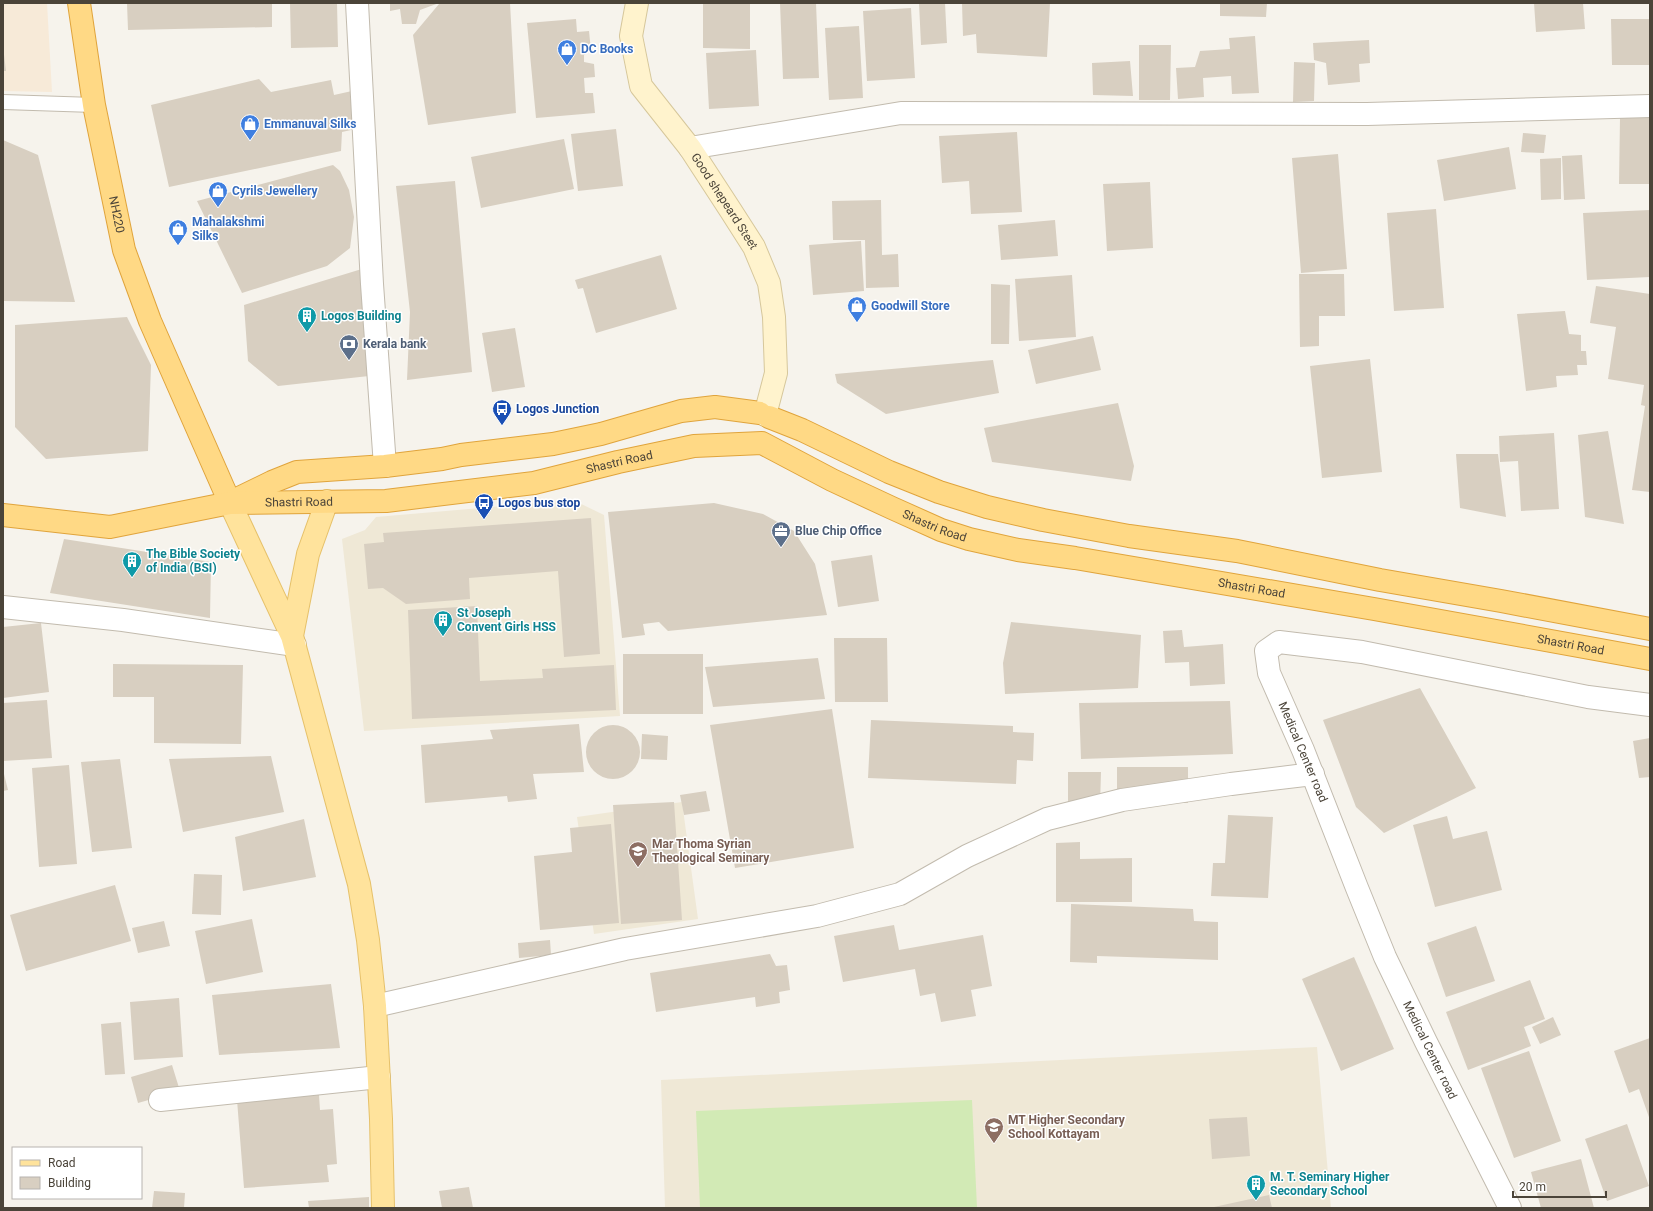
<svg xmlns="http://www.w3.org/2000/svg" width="1653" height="1211" font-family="Roboto,sans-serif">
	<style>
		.commercial { fill: #f7ead8 }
		.education { fill: #efe8d6 }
		.pitch { fill: #d2eab5 }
		.building { fill: #d8cfc1 }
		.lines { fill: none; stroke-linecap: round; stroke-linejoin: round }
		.service-casing { stroke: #c2bbae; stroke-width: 16 }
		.minor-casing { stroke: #c2bbae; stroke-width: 24 }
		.tertiary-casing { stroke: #c2bbae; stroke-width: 24 }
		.secondary-casing { stroke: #d6c79b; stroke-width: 24 }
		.primary-casing { stroke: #e6c16a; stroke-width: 24 }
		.trunk-casing { stroke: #e0a43c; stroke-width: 24 }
		.service { stroke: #fff; stroke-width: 14 }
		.minor { stroke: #fff; stroke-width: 22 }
		.tertiary { stroke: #fff; stroke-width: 22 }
		.secondary { stroke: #fff3cd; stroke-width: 22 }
		.primary { stroke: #ffe39c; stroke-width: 22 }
		.trunk { stroke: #ffd985; stroke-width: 22 }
		.labels { text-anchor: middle; stroke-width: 3; stroke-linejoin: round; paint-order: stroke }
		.shop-label { font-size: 12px; font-weight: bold; fill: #366cbe; stroke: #fff; text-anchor: start }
		.street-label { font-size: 12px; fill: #4b4439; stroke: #fff }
		.culture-label { font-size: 12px; font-weight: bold; fill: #0d838f; stroke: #fff; text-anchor: start }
		.service-label { font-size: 12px; font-weight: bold; fill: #4e5e75; stroke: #fff; text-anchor: start }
		.transit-label { font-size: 12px; font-weight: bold; fill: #164399; stroke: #fff; text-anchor: start }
		.education-label { font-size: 12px; font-weight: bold; fill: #785e54; stroke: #fff; text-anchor: start }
	</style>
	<rect width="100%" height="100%" fill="#f6f3ec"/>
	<path class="commercial" d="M3 3H47L52 92 3 91Z"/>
	<path class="education" d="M573 500 604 515 620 716 364 731 342 539 365 530 376 517Z
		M682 802 698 919 594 934 577 817Z
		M1317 1047 1331 1208H665L661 1080Z"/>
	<path class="pitch" d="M972 1100 977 1208H700L696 1111Z"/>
	<path class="building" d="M127 3H272V27L128 30Z
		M290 3H337L338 47 291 48Z
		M390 3H439L420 10 416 24H402L400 9 390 11Z
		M456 3H510L516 113 428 125 413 35 439 4Z
		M703 3H750V49L703 48Z
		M780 3H816L819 78 783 79Z
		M919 3H945L947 43 921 45Z
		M962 3H1050L1047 57 977 53 976 34 963 36Z
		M1220 3H1267L1266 17 1220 16Z
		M1534 3H1583L1585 29 1536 32Z
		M911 8 915 78 867 81 863 11Z
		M576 19 577 32 589 31 591 51 584 55V62L594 64 595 77 584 78 585 93H593L595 113 536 118 527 23Z
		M1611 19H1650V65H1612Z
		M859 26 863 98 829 100 825 28Z
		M1255 36 1259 93 1232 94 1231 76 1203 78 1204 97 1178 99 1176 68 1195 67 1200 51 1230 49 1229 38Z
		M1369 40 1370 63 1359 64 1360 82 1328 85 1326 63 1314 60 1313 43Z
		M1139 45H1171L1170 100H1139Z
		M3 46 6 71H3Z
		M756 50 759 106 709 109 706 53Z
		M1130 61 1133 96 1093 95 1092 63Z
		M1294 62 1315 63 1314 101 1293 102Z
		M259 79 271 92 331 80 334 95 352 91 360 128 342 132 341 151 169 187 151 105Z
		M1620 118H1650V184H1619Z
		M616 129 623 186 578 191 571 134Z
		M1017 132 1022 212 971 214 969 181 942 183 939 136Z
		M1523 133 1546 135 1544 153 1521 152Z
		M564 139 574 189 481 208 471 157Z
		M3 140 38 155 75 302 3 301Z
		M1509 147 1516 189 1444 201 1437 160Z
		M1338 154 1347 269 1301 273 1292 158Z
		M1582 155 1585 199 1564 200 1562 156Z
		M1561 158V199L1541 200 1540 159Z
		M333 165 340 171 349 190 354 217 350 248 327 266 242 293 197 201Z
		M455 181 472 372 407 380 410 312 396 186Z
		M1150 182 1153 248 1107 251 1103 184Z
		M881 200 882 255 898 254 899 287 866 288 865 240H833L832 201Z
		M1436 209 1444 308 1394 311 1387 213Z
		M1650 210V277L1587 280 1583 213Z
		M1055 220 1058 256 1001 260 998 225Z
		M861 241 864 291 813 295 809 245Z
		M661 255 677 309 596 333 583 288 578 289 575 280Z
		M365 268 369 376 278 386 248 361 244 305Z
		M1299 274H1344L1345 316H1319V346L1300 347Z
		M1072 275 1076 337 1019 341 1015 279Z
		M991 284 1010 285 1009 344H991Z
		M1596 286 1650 294V492L1632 490 1645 406 1641 405 1644 385 1608 379 1616 327 1590 323Z
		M1565 311 1569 334 1581 335V351H1586L1587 365H1577L1578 375 1556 376 1557 387 1526 391 1517 314Z
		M127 317 151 365 148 451 46 459 15 427V325Z
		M515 328 525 387 492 392 482 333Z
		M1093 336 1101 370 1036 384 1028 350Z
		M1370 359 1382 472 1322 478 1310 366Z
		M993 360 999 393 886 414 837 383 835 374Z
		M1118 403 1134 466 1131 481 992 462 984 428Z
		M1608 431 1624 524 1585 517 1578 435Z
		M1554 433 1559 509 1521 511 1518 461 1500 462 1499 436Z
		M1456 454H1498L1506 517 1460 508Z
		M714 503 763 514 794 531 815 564 827 615 668 631 659 622 643 624 645 635 622 638 608 512Z
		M591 518 600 654 564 657 558 571 469 578 470 599 406 604 383 588 368 589 364 544 384 542 383 533Z
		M64 539 211 562 210 618 50 593Z
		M872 555 879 601 838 607 831 561Z
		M477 606 480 681 543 678 542 669 614 665 616 710 412 719 408 610Z
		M1011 622 1141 635 1138 688 1005 694 1003 663Z
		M41 623 49 692 3 698V627Z
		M1182 630 1184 647 1223 644 1225 684 1190 686 1189 662 1165 663 1163 631Z
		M834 638H887L888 702H835Z
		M623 654H703V714H623Z
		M818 658 825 699 713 707 705 667Z
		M113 664 243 665 241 744 154 743V697H113Z
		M1420 688 1476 788 1384 833 1356 807 1323 720Z
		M47 700 52 758 3 761V703Z
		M1230 701 1233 754 1081 759 1079 703Z
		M832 709 854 848 735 868 710 725Z
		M871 720 1013 726V732L1034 733 1033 761 1017 760 1016 784 868 778Z
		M579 724 584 772 533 774 537 799 508 802 507 796 425 803 421 745 493 739 490 730Z
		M586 752a27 27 0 1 1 54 0a27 27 0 1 1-54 0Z
		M642 734 668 736 667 760 641 759Z
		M1650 738V777L1639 778 1633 741Z
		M271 756 284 812 183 832 169 759Z
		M120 759 132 848 92 852 81 762Z
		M69 765 77 864 39 867 32 768Z
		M1117 767H1188V803H1117Z
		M3 770 8 790 3 791Z
		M1068 772H1101L1100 806H1068Z
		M706 791 710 811 684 815 680 795Z
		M674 802 682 920 621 924 613 805Z
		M1228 815 1273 817 1268 898 1211 896 1213 863H1225Z
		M1447 816 1453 839 1487 831 1502 890 1435 907 1413 825Z
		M304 819 316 877 243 891 235 837Z
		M611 824 619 923 540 930 534 856 572 852 570 828Z
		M1080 842V859L1132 858V902H1056V843Z
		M194 874 222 875 221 915 192 914Z
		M115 885 131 941 26 971 10 915Z
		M1071 904 1193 909 1194 921 1218 922V960L1097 956V963L1070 962Z
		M252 919 263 972 206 984 195 931Z
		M164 921 170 946 138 953 132 928Z
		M894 925 899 950 983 935 992 986 971 990 976 1016 941 1022 935 993 920 996 915 969 843 982 834 936Z
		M1476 926 1495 981 1446 997 1427 943Z
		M550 940 551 955 519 958 518 943Z
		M770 954 776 966 787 965 790 990 779 992 780 1003 756 1007 755 997 656 1012 650 973Z
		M1354 957 1394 1049 1341 1071 1302 979Z
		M1530 980 1545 1019 1524 1027 1531 1046 1468 1070 1446 1012Z
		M331 984 340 1048 219 1055 212 995Z
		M179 998 183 1057 134 1060 130 1002Z
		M1553 1017 1561 1035 1540 1044 1532 1027Z
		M121 1022 125 1074 105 1075 101 1024Z
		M1650 1038V1120L1639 1089 1629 1093 1614 1051Z
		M1529 1051 1561 1141 1514 1158 1481 1068Z
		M172 1065 180 1091 138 1103 131 1077Z
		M319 1095 320 1110 333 1109 337 1164 327 1165 329 1182 244 1188 237 1100Z
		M1247 1117 1250 1156 1212 1159 1209 1119Z
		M1627 1124 1649 1186 1607 1201 1585 1139Z
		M1581 1159 1594 1208H1541L1531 1172Z
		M469 1187 473 1208H442L439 1191Z
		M154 1191 185 1193 184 1208H152Z
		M1269 1195 1272 1208H1214V1207Z
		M369 1197V1208H309L308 1201Z"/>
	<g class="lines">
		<g class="service-casing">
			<path id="service" d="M3 102 94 105"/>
		</g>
		<g class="minor-casing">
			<path id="minor" d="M357 3 372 284 385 466
				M690 148 901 113 1367 114 1650 106
				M3 607 123 620 295 645
				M375 1006 625 949 817 916 900 894 967 856 1047 819 1122 800 1231 784 1313 774
				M160 1100 379 1077"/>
		</g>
		<g class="tertiary-casing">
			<path id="tertiary" d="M1510 1208 1426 1042 1385 957 1357 888 1303 750 1269 673 1266 651 1279 642 1362 652 1588 697 1650 705"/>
		</g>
		<g class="secondary-casing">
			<g id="secondary">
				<path id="s1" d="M637 3 631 36 641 86 690 148 731 211 754 247 769 283 774 317 776 373 765 415"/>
			</g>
		</g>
		<g class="primary-casing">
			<path id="primary" d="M230 503 292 636 359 884 368 940 375 1006 381 1119 383 1208
				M292 636 308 554 327 501"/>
		</g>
		<g class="trunk-casing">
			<g id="trunk">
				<path id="s2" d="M79 3 94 105 124 250 150 321 230 503"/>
				<path d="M769 417 802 430 889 472 939 492 987 507 1043 520 1129 536 1237 551 1380 580 1501 601 1650 629"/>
				<path d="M235 500 272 482 297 472 385 466 442 459 461 455 553 444 601 434 681 411 715 407 760 413"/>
				<path id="s3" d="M3 515 110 527 230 503 386 501 534 483 618 462 694 446 762 443 832 480 892 508 941 530 969 539 1018 550 1075 558 1374 609 1650 659"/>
			</g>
		</g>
		<use href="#service" class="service"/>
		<use href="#minor" class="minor"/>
		<use href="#tertiary" class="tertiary"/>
		<use href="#secondary" class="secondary"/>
		<use href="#primary" class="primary"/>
		<use href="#trunk" class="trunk"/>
	</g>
	<defs>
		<g id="shop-pin" transform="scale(1)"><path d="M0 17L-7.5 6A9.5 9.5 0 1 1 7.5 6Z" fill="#3f7fe0" stroke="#fff"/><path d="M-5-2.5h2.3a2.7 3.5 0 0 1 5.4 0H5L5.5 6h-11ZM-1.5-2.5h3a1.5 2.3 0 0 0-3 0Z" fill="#fff"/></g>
		<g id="building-pin" transform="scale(1)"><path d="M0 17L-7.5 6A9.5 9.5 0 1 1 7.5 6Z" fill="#0f9aa8" stroke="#fff"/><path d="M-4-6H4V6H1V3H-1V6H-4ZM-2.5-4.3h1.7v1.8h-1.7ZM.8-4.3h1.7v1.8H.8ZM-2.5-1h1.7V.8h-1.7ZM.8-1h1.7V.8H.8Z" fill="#fff"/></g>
		<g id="bank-pin" transform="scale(1)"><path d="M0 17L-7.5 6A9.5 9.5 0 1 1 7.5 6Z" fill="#5c6f8a" stroke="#fff"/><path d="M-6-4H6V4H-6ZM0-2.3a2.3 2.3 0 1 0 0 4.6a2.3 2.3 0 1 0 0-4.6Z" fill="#fff"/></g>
		<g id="bus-pin" transform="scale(1)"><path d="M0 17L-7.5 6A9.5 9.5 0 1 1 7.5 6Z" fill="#1a4fb4" stroke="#fff"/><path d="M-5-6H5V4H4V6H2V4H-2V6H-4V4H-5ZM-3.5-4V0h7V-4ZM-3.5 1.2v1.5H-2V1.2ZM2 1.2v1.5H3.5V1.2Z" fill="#fff"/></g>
		<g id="office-pin" transform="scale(1)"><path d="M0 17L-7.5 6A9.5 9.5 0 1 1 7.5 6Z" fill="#5c6f8a" stroke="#fff"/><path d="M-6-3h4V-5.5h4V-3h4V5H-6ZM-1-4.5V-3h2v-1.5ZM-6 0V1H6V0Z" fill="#fff"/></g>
		<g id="university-pin" transform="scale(1)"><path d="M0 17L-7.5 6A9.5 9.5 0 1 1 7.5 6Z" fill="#8d6e63" stroke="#fff"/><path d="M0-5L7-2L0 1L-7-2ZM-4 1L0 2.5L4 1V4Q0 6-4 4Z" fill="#fff"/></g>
		<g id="school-pin" transform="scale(1)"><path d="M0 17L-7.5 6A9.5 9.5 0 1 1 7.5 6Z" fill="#8d6e63" stroke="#fff"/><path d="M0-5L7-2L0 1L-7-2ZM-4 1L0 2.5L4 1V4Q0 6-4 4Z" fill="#fff"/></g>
	</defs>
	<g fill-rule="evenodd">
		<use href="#shop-pin" x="567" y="49"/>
		<use href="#shop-pin" x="250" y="124"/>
		<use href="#shop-pin" x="218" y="191"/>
		<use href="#shop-pin" x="178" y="229"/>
		<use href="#shop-pin" x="857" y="306"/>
		<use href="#building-pin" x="307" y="316"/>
		<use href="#bank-pin" x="349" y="344"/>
		<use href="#bus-pin" x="502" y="409"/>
		<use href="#bus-pin" x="484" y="503"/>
		<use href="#office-pin" x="781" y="531"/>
		<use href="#building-pin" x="132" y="561"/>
		<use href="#building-pin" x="443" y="620"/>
		<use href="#university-pin" x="638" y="851"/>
		<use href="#school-pin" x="994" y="1127"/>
		<use href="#building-pin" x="1256" y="1184"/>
	</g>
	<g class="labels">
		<g class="shop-label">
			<text x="581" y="53">DC Books</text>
			<text x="264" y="128">Emmanuval Silks</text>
			<text x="232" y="195">Cyrils Jewellery</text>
			<text x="192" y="226">Mahalakshmi<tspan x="192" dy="14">Silks</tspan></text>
			<text x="871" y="310">Goodwill Store</text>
		</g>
		<g class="street-label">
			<text dy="4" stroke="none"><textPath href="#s1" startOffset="227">Good shepeard Steet</textPath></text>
			<text dy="4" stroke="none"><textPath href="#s2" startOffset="215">NH220</textPath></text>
			<text dy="4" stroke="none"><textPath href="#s3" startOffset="623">Shastri Road</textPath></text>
			<text dy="4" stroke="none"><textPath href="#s3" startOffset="299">Shastri Road</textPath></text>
			<text dy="4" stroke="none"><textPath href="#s3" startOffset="959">Shastri Road</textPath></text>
			<text dy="4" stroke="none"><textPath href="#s3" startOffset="1283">Shastri Road</textPath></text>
			<text dy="4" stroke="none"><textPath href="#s3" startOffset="1607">Shastri Road</textPath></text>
			<text transform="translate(1303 752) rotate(67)" y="4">Medical Center road</text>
			<text transform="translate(1430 1050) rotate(64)" y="4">Medical Center road</text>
		</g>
		<g class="culture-label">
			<text x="321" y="320">Logos Building</text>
			<text x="146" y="558">The Bible Society<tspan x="146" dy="14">of India (BSI)</tspan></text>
			<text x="457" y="617">St Joseph<tspan x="457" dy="14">Convent Girls HSS</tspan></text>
			<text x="1270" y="1181">M. T. Seminary Higher<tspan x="1270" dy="14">Secondary School</tspan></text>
		</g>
		<g class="service-label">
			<text x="363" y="348">Kerala bank</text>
			<text x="795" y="535">Blue Chip Office</text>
		</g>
		<g class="transit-label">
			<text x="516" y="413">Logos Junction</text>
			<text x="498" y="507">Logos bus stop</text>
		</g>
		<g class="education-label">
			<text x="652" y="848">Mar Thoma Syrian<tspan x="652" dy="14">Theological Seminary</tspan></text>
			<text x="1008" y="1124">MT Higher Secondary<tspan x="1008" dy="14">School Kottayam</tspan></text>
		</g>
	</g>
	<rect width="1653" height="1211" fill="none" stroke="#4b4439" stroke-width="8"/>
	<rect x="12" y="1147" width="130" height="52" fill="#ffffff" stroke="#b7b4b0"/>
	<rect x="20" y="1160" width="20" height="6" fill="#ffe39c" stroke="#b7b4b0"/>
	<text x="48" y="1167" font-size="12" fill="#4b4439">Road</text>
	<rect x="20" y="1177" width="20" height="12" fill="#d8cfc1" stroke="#b7b4b0"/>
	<text x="48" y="1187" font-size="12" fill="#4b4439">Building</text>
	<path d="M1513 1191v6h93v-6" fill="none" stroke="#4b4439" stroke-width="2"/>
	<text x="1519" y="1191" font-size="12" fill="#4b4439" stroke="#ffffff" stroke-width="3" paint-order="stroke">20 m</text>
</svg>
